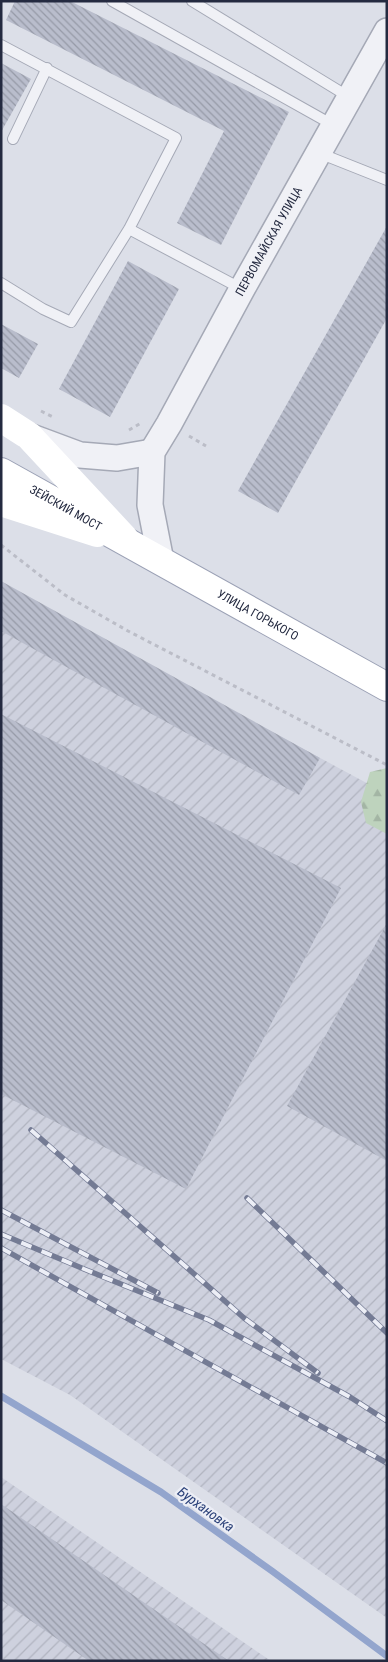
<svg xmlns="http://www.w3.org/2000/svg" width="388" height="1662" font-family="'Roboto Condensed',sans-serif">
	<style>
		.industrial { fill: url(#industrial-furrows) }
		.forest { fill: url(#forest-firs) }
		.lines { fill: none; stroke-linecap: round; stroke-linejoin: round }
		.stream { stroke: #93a5cd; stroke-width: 7 }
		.building { fill: url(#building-back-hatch) }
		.service-casing { stroke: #a5a9b6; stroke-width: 12 }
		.tertiary-casing { stroke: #a5a9b6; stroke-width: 28 }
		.primary-casing { stroke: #9ba1b5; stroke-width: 30 }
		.path { stroke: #bbbdc7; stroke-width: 3; stroke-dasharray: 4 4; stroke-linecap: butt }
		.service { stroke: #f0f1f6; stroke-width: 10 }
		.tertiary { stroke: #f0f1f6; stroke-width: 25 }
		.secondary { stroke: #fff; stroke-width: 28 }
		.primary { stroke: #fff; stroke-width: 28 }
		.rail-casing { stroke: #747b94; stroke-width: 5.5 }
		.rail { stroke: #eceef6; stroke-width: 4; stroke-dasharray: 11; stroke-linecap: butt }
		.labels { text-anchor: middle; stroke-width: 4.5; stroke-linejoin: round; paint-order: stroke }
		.street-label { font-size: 12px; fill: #242a40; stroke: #eceef6 }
		.water-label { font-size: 14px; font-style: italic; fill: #2a4078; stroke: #eceef6 }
	</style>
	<defs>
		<pattern id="industrial-furrows" width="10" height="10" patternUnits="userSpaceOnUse" patternTransform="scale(1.25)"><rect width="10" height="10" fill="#ced1de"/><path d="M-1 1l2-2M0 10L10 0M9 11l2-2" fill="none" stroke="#b1b4c0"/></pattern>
		<pattern id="forest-firs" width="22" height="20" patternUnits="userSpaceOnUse" patternTransform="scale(1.25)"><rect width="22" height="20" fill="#bed3bd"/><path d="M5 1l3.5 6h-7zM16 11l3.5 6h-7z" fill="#a3b5a4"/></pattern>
		<pattern id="building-back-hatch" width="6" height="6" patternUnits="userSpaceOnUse" patternTransform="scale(1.25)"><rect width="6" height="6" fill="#b9bdcc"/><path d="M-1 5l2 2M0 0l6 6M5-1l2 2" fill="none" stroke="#969aa7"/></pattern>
	</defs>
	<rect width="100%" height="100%" fill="#dcdfe8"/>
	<path class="industrial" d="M1 586 387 794V1618L70 1395 1 1359Z
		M1 1477 271 1661H1Z"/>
	<path class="forest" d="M387 768V834L366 823 361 802 370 772Z"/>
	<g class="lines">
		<path class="stream" d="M1 1396 161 1492 272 1571 387 1656"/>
	</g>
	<path class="building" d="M15 1H70L289 112 221 245 177 223 224 131 6 20Z
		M1 63 31 79 1 132Z
		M387 226V318L278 513 238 491Z
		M128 261 179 289 110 417 59 389Z
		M1 324 38 344 19 378 1 368Z
		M1 581 320 758 299 795 1 631Z
		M1 714 341 888 186 1189 1 1094Z
		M387 923V1161L287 1106Z
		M1 1504 229 1661H89L1 1600Z"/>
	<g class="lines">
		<g class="service-casing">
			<path id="service" d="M112 1 333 125
				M192 1 349 97
				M1 45 176 138 129 229 71 322 43 309 1 283
				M13 139 47 68
				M319 153 387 180
				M129 229 242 289"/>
		</g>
		<g class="tertiary-casing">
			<g id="tertiary">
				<path d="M29 436 80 455 117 458 152 452"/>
				<path id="s1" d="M161 561 150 505 152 452 169 424 242 289 387 31"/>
			</g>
		</g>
		<g class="primary-casing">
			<g id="primary">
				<path id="s2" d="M1 472 387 687"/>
			</g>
		</g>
		<path class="path" d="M41 411 55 418
			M129 430 141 423
			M189 436 206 446
			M1 545 65 595 128 631 387 765"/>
		<use href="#service" class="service"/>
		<use href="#tertiary" class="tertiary"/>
		<path class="secondary" d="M1 418 29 436 124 538
			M1 502 97 533"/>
		<use href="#primary" class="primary"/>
		<g class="rail-casing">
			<path id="rail" d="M31 1130 244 1318 318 1373
				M247 1198 387 1333
				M1 1210 158 1293
				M1 1234 84 1269 209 1320 350 1397 387 1421
				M1 1248 387 1463"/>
		</g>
		<use href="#rail" class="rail"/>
	</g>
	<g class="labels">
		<g class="street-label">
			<text dy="4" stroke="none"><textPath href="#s1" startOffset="351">ПЕРВОМАЙСКАЯ УЛИЦА</textPath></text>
			<text dy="4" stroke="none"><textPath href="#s2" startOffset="74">ЗЕЙСКИЙ МОСТ</textPath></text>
			<text dy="4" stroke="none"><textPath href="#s2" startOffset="294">УЛИЦА ГОРЬКОГО</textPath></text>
		</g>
		<g class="water-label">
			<text transform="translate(206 1509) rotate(36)" y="5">Бурхановка</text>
		</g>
	</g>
	<rect width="388" height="1662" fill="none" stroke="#242a40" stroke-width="5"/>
</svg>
